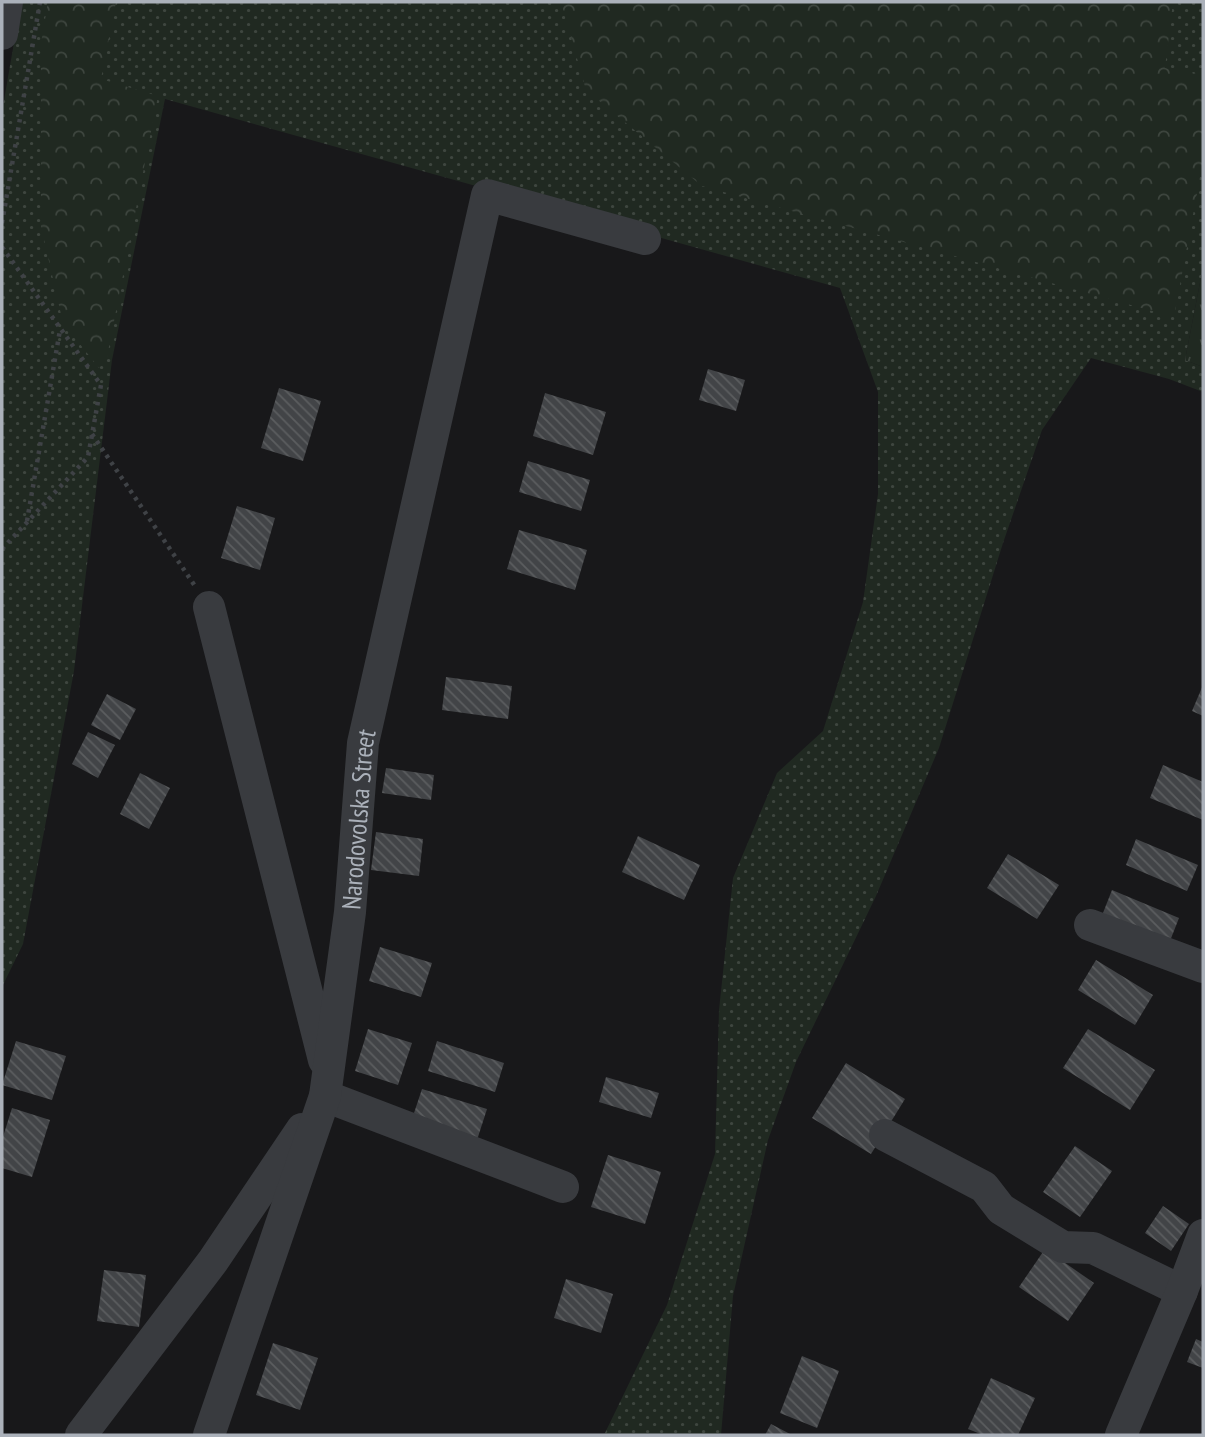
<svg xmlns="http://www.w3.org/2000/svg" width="1205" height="1437" viewBox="0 0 1205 1437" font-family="'PT Sans Narrow',sans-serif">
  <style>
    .grass { fill: url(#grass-dots) }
    .forest { fill: url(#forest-crowns) }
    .park { fill: url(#park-tufts) }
    .building { fill: url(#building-back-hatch) }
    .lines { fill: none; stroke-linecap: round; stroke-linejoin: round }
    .path { stroke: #3f4246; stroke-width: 4.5; stroke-dasharray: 3.5 5; stroke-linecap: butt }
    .minor { stroke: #393b3f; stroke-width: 32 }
    .labels { text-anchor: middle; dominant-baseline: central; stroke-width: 5; stroke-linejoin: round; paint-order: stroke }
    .street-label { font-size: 26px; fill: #abb1ba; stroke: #131316 }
  </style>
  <defs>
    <pattern id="grass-dots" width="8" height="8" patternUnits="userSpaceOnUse" patternTransform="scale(1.75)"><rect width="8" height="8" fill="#202921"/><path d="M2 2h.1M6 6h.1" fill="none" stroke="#3e463f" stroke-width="1.8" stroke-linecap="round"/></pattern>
    <pattern id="forest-crowns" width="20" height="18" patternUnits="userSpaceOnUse" patternTransform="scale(1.75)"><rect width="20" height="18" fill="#202921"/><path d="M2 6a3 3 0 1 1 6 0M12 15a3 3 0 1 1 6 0" fill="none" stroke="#3e463f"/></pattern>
    <pattern id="park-tufts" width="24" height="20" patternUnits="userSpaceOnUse" patternTransform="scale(1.75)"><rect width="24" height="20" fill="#202921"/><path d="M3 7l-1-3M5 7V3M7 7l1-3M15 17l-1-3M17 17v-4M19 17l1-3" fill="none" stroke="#3e463f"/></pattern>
    <pattern id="building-back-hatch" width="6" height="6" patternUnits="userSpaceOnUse" patternTransform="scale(1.75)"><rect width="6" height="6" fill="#424447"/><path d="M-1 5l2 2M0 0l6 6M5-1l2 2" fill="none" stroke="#5b5d5f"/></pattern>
  </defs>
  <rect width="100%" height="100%" fill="#18181a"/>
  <path class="grass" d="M 21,2 L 1203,2 L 1203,267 L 1185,360 L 1203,367 L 1203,392 L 1169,379 L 1091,358 L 1042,430 L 1003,543 L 939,748 L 876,896 L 796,1062 L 768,1140 L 733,1296 L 721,1435 L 604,1435 L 667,1305 L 715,1154 L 719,1010 L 733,878 L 777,773 L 823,731 L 863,602 L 878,494 L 878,392 L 840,288 L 165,99 L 112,360 L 74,671 L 23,944 L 2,987 L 2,112 Z"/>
  <g class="forest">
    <path d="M 48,2 L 116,2 L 101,79 L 158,96 L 107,357 L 99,368 L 63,323 L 41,226 L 41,43 Z"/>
    <path d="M 561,2 L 1173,2 L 1165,68 L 1203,75 L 1203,161 L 1174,317 L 702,186 L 586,90 Z"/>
  </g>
  <path class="park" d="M 1203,267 L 1203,367 L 1185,360 Z"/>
  <g class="building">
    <path d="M 708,369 L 745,380 L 736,411 L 699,400 Z"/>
    <path d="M 279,388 L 321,401 L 303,461 L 261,448 Z"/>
    <path d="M 545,393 L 606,412 L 593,455 L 533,436 Z"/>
    <path d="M 528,461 L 590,480 L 581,511 L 519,492 Z"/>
    <path d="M 237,506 L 275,518 L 260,570 L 221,558 Z"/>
    <path d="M 519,530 L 587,550 L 575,590 L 507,569 Z"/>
    <path d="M 446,677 L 512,686 L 508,719 L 442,710 Z"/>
    <path d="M 1203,685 L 1203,716 L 1192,711 Z"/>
    <path d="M 107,694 L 136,709 L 120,740 L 91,725 Z"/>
    <path d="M 88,732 L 115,745 L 98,778 L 72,764 Z"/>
    <path d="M 1163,765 L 1203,782 L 1203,820 L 1150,798 Z"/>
    <path d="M 386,768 L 434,775 L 431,800 L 382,793 Z"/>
    <path d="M 140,773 L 170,788 L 149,829 L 120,814 Z"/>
    <path d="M 376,832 L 423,839 L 419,876 L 371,870 Z"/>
    <path d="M 638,836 L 700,865 L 684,900 L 622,872 Z"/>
    <path d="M 1136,839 L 1198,865 L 1187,891 L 1126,865 Z"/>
    <path d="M 1008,854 L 1059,885 L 1037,919 L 987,888 Z"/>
    <path d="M 1112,890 L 1179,918 L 1168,946 L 1101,918 Z"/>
    <path d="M 380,947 L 432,963 L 421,997 L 369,981 Z"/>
    <path d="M 1096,960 L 1153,995 L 1135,1025 L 1078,990 Z"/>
    <path d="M 368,1029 L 412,1043 L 398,1085 L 355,1071 Z"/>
    <path d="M 1088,1029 L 1155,1070 L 1130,1110 L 1063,1068 Z"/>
    <path d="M 16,1041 L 66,1056 L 52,1100 L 2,1085 Z"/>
    <path d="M 437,1041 L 504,1063 L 495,1092 L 428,1071 Z"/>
    <path d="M 846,1063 L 905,1099 L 871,1154 L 812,1118 Z"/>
    <path d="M 606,1077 L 659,1093 L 651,1118 L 599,1102 Z"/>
    <path d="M 422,1089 L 487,1109 L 477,1140 L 412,1119 Z"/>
    <path d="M 12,1108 L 50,1120 L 32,1177 L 2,1168 L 2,1140 Z"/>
    <path d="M 1075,1146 L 1112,1171 L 1080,1217 L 1043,1192 Z"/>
    <path d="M 608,1155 L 661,1172 L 645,1224 L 591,1207 Z"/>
    <path d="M 1163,1206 L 1189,1224 L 1171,1251 L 1145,1233 Z"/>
    <path d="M 1045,1249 L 1094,1283 L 1068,1321 L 1019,1287 Z"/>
    <path d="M 104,1270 L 146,1275 L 139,1327 L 97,1321 Z"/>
    <path d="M 566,1279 L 613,1294 L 601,1333 L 554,1318 Z"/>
    <path d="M 1196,1339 L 1203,1342 L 1203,1368 L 1187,1362 Z"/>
    <path d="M 273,1343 L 318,1358 L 300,1410 L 256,1395 Z"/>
    <path d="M 802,1356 L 839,1371 L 817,1428 L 780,1413 Z"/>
    <path d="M 991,1378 L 1035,1398 L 1018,1435 L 983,1435 L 968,1429 Z"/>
    <path d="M 771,1424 L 792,1435 L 765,1435 Z"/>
  </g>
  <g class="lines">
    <g class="path">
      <path d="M 2,223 L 40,2"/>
      <path d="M 2,247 L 101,385 L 88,457 L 2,549"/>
      <path d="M 92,434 L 195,586"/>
      <path d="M 27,521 L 60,330"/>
    </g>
    <g class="minor">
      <path d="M 2,34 L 7,2"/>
      <path d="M 209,607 L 324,1060"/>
      <path d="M 1090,925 L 1203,967"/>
      <path d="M 325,1096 L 563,1187"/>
      <path d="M 885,1135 L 984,1187 L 1001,1209 L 1063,1247 L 1093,1248 L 1182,1291"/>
      <path d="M 81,1435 L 213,1261 L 302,1129"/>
      <path id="s1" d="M 209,1435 L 325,1096 L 350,912 L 363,743 L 487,195 L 645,239"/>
      <path d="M 1121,1435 L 1182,1291 L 1203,1235"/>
    </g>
  </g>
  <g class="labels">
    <g class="street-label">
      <text stroke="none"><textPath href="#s1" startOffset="637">Narodovolska Street</textPath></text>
    </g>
  </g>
  <rect width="1205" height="1437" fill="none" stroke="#abb1ba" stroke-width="7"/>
</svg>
